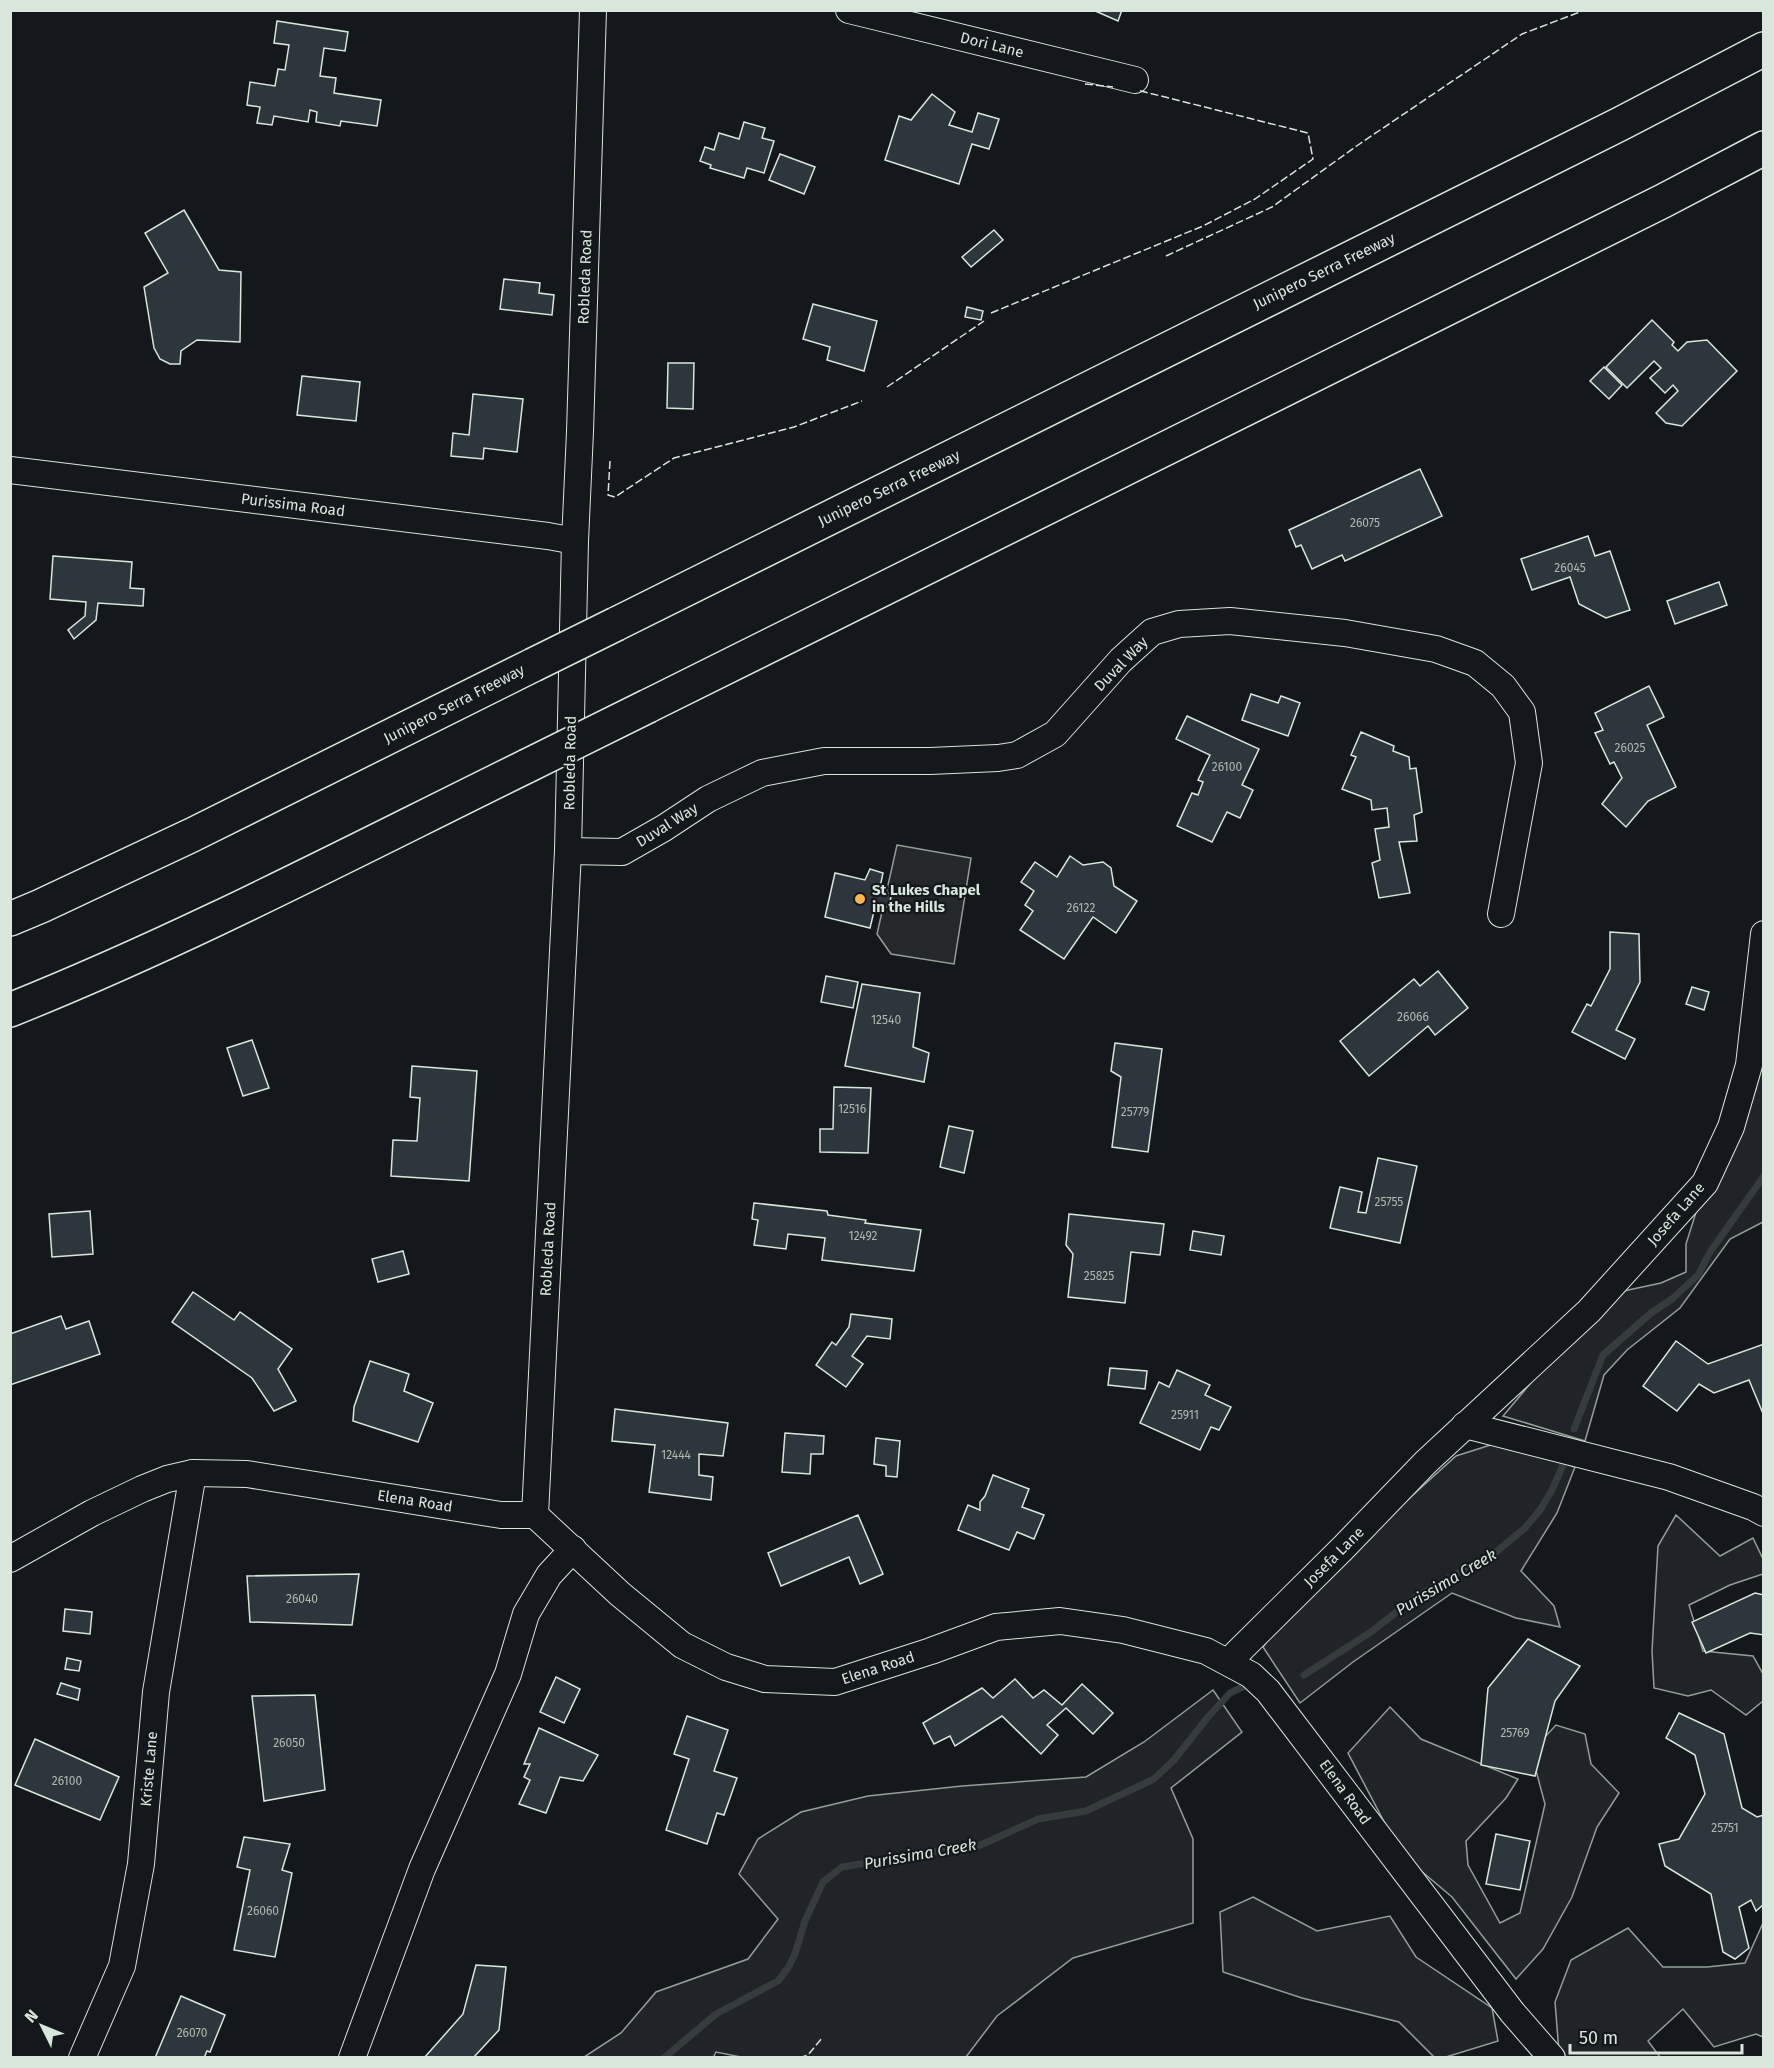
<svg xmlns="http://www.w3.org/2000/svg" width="1774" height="2068" viewBox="0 0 1774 2068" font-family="'Fira Sans',sans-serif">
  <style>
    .green { fill: #202428; stroke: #939e99; stroke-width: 1.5 }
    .parking { fill: #24282b; stroke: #939e99; stroke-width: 1.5 }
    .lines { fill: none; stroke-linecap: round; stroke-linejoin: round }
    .stream { stroke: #363b3e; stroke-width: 7 }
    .building { fill: #2c363c; stroke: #d8e6dc; stroke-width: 1.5 }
    .minor-casing { stroke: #d8e6dc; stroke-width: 28 }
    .highway-casing { stroke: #d8e6dc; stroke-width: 36 }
    .minor { stroke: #14181c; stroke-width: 26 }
    .highway { stroke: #14181c; stroke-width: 33 }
    .highway-bridge-casing { stroke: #d8e6dc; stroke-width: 36; stroke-linecap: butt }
    .highway-bridge { stroke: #14181c; stroke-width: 33 }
    .fence { stroke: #d8e6dc; stroke-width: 1.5; stroke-dasharray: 8 3; stroke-linecap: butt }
    .poi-dot { fill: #ffb74d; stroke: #14181c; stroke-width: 2 }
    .labels { text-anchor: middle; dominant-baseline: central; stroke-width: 4.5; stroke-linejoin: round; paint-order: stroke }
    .number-label { font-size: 12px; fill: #adbab4 }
    .street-label { font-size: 15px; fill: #d8e6dc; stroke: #14181c }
    .poi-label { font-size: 15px; font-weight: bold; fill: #d8e6dc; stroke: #14181c; text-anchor: start }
    .water-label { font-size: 16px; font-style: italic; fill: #d8e6dc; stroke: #14181c }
  </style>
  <rect width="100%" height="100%" fill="#14181c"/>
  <g class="green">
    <path d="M 1763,1039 L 1763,1222 L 1730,1239 L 1680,1308 L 1627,1350 L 1604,1375 L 1585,1441 L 1503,1416 L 1605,1295 L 1661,1283 L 1686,1272 L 1686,1244 L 1697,1209 L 1728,1156 L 1756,1089 Z"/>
    <path d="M 1503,1441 L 1575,1467 L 1557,1513 L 1521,1571 L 1554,1606 L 1560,1627 L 1516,1618 L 1452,1593 L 1353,1662 L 1300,1703 L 1263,1647 L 1298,1599 L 1456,1456 Z"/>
    <path d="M 1676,1515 L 1720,1556 L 1753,1538 L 1763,1559 L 1763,1574 L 1730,1585 L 1689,1605 L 1703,1651 L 1753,1656 L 1763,1674 L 1763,1701 L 1746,1715 L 1711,1690 L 1688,1696 L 1654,1688 L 1652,1651 L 1658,1546 Z"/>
    <path d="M 1213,1690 L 1242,1732 L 1171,1788 L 1193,1839 L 1193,1923 L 1073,1958 L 997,2016 L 966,2057 L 746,2058 L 716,2052 L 713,2058 L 584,2057 L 621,2033 L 656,1992 L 748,1959 L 778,1919 L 739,1874 L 758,1839 L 801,1812 L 868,1796 L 962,1786 L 1086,1777 L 1144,1742 Z"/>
    <path d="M 1390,1707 L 1421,1739 L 1518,1779 L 1506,1798 L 1466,1841 L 1468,1865 L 1500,1923 L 1520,1913 L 1545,1804 L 1531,1752 L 1556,1725 L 1585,1734 L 1591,1764 L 1619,1793 L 1597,1827 L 1572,1897 L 1543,1949 L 1516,1979 L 1452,1897 L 1401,1854 L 1348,1753 Z"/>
    <path d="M 1253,1897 L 1317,1931 L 1390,1916 L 1416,1957 L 1492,2008 L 1498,2041 L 1446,2057 L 1434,2057 L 1399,2022 L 1302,1998 L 1223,1972 L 1220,1912 Z"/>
    <path d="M 1763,1923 L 1763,2037 L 1756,2034 L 1714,2047 L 1683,2009 L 1648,2041 L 1660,2057 L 1565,2057 L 1559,2052 L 1555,2002 L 1571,1960 L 1628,1928 L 1663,1967 L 1707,1967 L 1745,1963 Z"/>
  </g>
  <path class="parking" d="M 897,845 L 971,858 L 954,964 L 891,954 L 877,934 Z"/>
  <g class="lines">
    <g class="stream">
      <path d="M 1574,1429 L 1603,1355 L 1651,1313 L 1672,1299 L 1698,1275 L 1710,1252 L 1764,1176"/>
      <path d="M 1304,1675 L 1371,1632 L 1417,1596 L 1496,1552 L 1525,1528 L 1540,1510 L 1552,1490 L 1563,1465"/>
      <path d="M 664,2058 L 716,2014 L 778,1981 L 788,1968 L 795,1954 L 805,1921 L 823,1882 L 842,1867 L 946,1850 L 974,1848 L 1038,1819 L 1086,1811 L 1154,1779 L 1174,1760 L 1208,1717 L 1230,1693 L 1251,1683"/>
    </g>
  </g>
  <g class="building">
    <path d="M 1093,10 L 1122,10 L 1118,21 Z"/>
    <path d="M 277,21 L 348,32 L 345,51 L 324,48 L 320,76 L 336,78 L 334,93 L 381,100 L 377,126 L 341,121 L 340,126 L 316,122 L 317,112 L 310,110 L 308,122 L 274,116 L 272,125 L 257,123 L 260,107 L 247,105 L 250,82 L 275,86 L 278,69 L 285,70 L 289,45 L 274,43 Z"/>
    <path d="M 932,94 L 955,112 L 949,125 L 972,132 L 978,113 L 999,119 L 989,149 L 972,144 L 959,184 L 885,160 L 899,116 L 911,120 Z"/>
    <path d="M 744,122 L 765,128 L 762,138 L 774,141 L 764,173 L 747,168 L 744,178 L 710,168 L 711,165 L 700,161 L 705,147 L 714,150 L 719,133 L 739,139 Z"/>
    <path d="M 780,154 L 815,167 L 804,194 L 769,180 Z"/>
    <path d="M 184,210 L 219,270 L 241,272 L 240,342 L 197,340 L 181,351 L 180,364 L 170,364 L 160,359 L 154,348 L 144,287 L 168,273 L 145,233 Z"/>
    <path d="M 994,230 L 1003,240 L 971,267 L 962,257 Z"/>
    <path d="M 504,279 L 540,283 L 539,293 L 554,295 L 552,315 L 500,309 Z"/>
    <path d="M 813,304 L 877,321 L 864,371 L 827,360 L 830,347 L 803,339 Z"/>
    <path d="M 967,307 L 983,311 L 981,320 L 965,317 Z"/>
    <path d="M 1652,320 L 1674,342 L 1672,345 L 1678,351 L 1687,342 L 1707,340 L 1737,371 L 1682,426 L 1666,423 L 1656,413 L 1678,391 L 1673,385 L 1665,393 L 1650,378 L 1661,368 L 1654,361 L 1627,388 L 1606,367 Z"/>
    <path d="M 668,363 L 694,363 L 693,409 L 667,408 Z"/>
    <path d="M 1604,367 L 1622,385 L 1609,399 L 1590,381 Z"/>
    <path d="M 302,376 L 360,382 L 356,421 L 297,415 Z"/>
    <path d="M 473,394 L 523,399 L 517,452 L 484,448 L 483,459 L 451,456 L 453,433 L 469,435 Z"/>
    <path d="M 1420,469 L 1442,516 L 1345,561 L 1342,555 L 1312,569 L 1301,545 L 1296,547 L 1289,530 Z"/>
    <path d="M 1588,536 L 1595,556 L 1610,551 L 1630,610 L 1606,618 L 1579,604 L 1570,577 L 1532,590 L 1521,559 Z"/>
    <path d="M 53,556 L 132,562 L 130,588 L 144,589 L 143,606 L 98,603 L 96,620 L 74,639 L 68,630 L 85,616 L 86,602 L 50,599 Z"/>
    <path d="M 1719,582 L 1727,605 L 1675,624 L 1667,601 Z"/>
    <path d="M 1649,686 L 1664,717 L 1647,725 L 1676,787 L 1648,801 L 1626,827 L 1602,804 L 1622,778 L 1614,762 L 1610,764 L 1595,733 L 1603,730 L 1595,713 Z"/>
    <path d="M 1251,694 L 1278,703 L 1281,696 L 1300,703 L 1288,736 L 1242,720 Z"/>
    <path d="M 1187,716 L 1259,749 L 1242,785 L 1253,790 L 1240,818 L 1227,812 L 1212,842 L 1177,826 L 1192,793 L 1198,795 L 1203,782 L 1198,780 L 1210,755 L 1176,739 Z"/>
    <path d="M 1361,732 L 1394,746 L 1393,751 L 1409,757 L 1410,769 L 1416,768 L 1422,812 L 1414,815 L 1417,841 L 1399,842 L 1410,893 L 1379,898 L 1372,863 L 1380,860 L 1375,829 L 1389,827 L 1387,808 L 1372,810 L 1371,800 L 1342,789 L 1356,757 L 1351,755 Z"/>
    <path d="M 1070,856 L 1083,865 L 1103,862 L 1111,868 L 1114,886 L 1137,901 L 1116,933 L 1093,917 L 1064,959 L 1020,930 L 1033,911 L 1025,905 L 1034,891 L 1021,882 L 1035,862 L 1057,877 Z"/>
    <path d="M 870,869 L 883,873 L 879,892 L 892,894 L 888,907 L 876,903 L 870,928 L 825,917 L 835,873 L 865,880 Z"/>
    <path d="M 1610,932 L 1639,934 L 1640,982 L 1616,1030 L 1635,1039 L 1625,1059 L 1572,1032 L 1587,1004 L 1591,1006 L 1610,969 Z"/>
    <path d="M 1438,971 L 1468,1008 L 1435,1035 L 1428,1026 L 1369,1076 L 1340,1041 L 1414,979 L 1420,986 Z"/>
    <path d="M 826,976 L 858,982 L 853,1008 L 821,1002 Z"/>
    <path d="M 862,984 L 920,993 L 913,1047 L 929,1053 L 924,1082 L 845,1066 Z"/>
    <path d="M 1692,987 L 1709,992 L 1704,1010 L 1686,1004 Z"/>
    <path d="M 252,1040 L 269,1088 L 243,1096 L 227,1048 Z"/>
    <path d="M 1115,1043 L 1162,1049 L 1148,1152 L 1112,1147 L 1121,1077 L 1111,1071 Z"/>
    <path d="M 412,1066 L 477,1071 L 469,1181 L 391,1176 L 393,1140 L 417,1141 L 420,1098 L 410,1097 Z"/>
    <path d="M 834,1087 L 871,1088 L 868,1153 L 820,1152 L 820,1129 L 833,1129 Z"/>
    <path d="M 949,1126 L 973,1131 L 964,1173 L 940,1167 Z"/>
    <path d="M 1378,1158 L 1417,1166 L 1400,1243 L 1330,1228 L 1340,1187 L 1362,1192 L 1358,1212 L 1366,1213 Z"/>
    <path d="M 754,1203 L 827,1211 L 828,1215 L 866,1220 L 865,1223 L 921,1230 L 914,1271 L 822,1260 L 825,1238 L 788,1234 L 786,1249 L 754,1245 L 758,1220 L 752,1219 Z"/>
    <path d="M 90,1211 L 93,1254 L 52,1257 L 49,1214 Z"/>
    <path d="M 1069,1214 L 1164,1224 L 1160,1255 L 1131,1252 L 1125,1303 L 1068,1297 L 1073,1254 L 1066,1245 Z"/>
    <path d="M 1193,1231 L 1224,1236 L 1221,1255 L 1190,1250 Z"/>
    <path d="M 403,1251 L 409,1274 L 378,1282 L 372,1259 Z"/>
    <path d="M 193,1292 L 234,1320 L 240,1312 L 292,1349 L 278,1369 L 296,1401 L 274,1411 L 252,1378 L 172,1322 Z"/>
    <path d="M 851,1314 L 892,1319 L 890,1339 L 867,1336 L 852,1356 L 863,1364 L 846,1387 L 816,1365 L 832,1342 L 836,1345 L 849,1327 Z"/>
    <path d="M 61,1316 L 66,1329 L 89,1321 L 100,1354 L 10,1385 L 10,1334 Z"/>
    <path d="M 1676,1341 L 1708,1364 L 1764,1344 L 1764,1416 L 1749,1380 L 1714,1393 L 1699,1384 L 1677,1411 L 1643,1386 Z"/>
    <path d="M 370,1361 L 409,1374 L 404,1391 L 433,1403 L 418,1442 L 353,1421 L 354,1407 Z"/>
    <path d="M 1110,1368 L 1147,1371 L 1145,1389 L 1108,1385 Z"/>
    <path d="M 1177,1370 L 1210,1385 L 1205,1395 L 1231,1407 L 1219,1430 L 1211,1427 L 1200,1450 L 1140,1423 L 1159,1382 L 1169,1387 Z"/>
    <path d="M 615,1409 L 728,1423 L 723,1456 L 699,1454 L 699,1475 L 713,1477 L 711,1500 L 649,1492 L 655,1445 L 612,1441 Z"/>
    <path d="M 785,1433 L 824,1436 L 823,1454 L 811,1454 L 810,1474 L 782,1472 Z"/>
    <path d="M 876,1438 L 900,1441 L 897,1477 L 886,1476 L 886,1466 L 874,1464 Z"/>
    <path d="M 993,1475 L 1029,1489 L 1022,1507 L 1044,1515 L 1034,1539 L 1017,1532 L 1009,1550 L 958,1530 L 968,1505 L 980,1510 L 980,1502 L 985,1496 Z"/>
    <path d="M 858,1515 L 883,1574 L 860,1584 L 849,1557 L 781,1586 L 768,1553 Z"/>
    <path d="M 359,1574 L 352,1625 L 250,1622 L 247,1576 Z"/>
    <path d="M 1755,1593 L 1764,1595 L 1764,1635 L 1750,1633 L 1706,1653 L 1692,1622 Z"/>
    <path d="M 65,1609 L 92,1612 L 90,1634 L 63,1631 Z"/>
    <path d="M 1528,1639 L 1580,1666 L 1555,1701 L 1535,1776 L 1481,1765 L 1488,1688 Z"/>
    <path d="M 67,1658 L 81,1661 L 79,1671 L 65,1669 Z"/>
    <path d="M 556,1677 L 580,1689 L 564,1723 L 540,1712 Z"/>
    <path d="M 1015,1679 L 1033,1698 L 1044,1690 L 1062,1705 L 1082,1684 L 1113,1713 L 1093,1734 L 1066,1708 L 1047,1725 L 1058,1735 L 1041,1754 L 1002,1716 L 955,1746 L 950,1736 L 934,1744 L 923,1723 L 982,1688 L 993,1698 Z"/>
    <path d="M 61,1683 L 80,1689 L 78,1700 L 57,1694 Z"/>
    <path d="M 315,1695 L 325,1790 L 264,1801 L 252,1696 Z"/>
    <path d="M 1679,1713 L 1724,1734 L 1742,1808 L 1757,1817 L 1764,1815 L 1764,1904 L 1756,1911 L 1751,1900 L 1739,1907 L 1749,1948 L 1735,1959 L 1723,1952 L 1711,1894 L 1665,1866 L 1659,1844 L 1679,1839 L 1705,1794 L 1695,1755 L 1666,1738 Z"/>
    <path d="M 687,1716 L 728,1730 L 714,1771 L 737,1778 L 724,1815 L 717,1813 L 707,1844 L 666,1830 L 689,1759 L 674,1754 Z"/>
    <path d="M 539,1728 L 598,1755 L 583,1781 L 560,1777 L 546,1813 L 519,1804 L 530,1780 L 524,1777 L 530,1764 L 524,1764 Z"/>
    <path d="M 35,1739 L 119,1777 L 100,1820 L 15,1785 Z"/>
    <path d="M 1496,1834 L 1530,1841 L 1520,1890 L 1486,1884 Z"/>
    <path d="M 244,1837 L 290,1844 L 282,1870 L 292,1873 L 275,1957 L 234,1950 L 250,1870 L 237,1867 Z"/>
    <path d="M 476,1965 L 506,1967 L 499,2030 L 473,2058 L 424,2058 L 463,2014 Z"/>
    <path d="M 181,1996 L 225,2015 L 210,2052 L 207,2051 L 204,2058 L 155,2058 Z"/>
  </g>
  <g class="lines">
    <defs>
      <g id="minor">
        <path d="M 849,10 L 1135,80"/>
        <path d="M 10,470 L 548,536 L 575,541"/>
        <path d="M 568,851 L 622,852 L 664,828 L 708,799 L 762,773 L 824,761 L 930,761 L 998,758 L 1017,755 L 1055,734 L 1121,660 L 1152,632 L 1179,624 L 1230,621 L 1345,633 L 1436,649 L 1475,663 L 1503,686 L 1522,712 L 1529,763 L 1501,914"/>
        <path d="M 1465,1425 L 1669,1477 L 1753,1507 L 1764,1513"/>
        <path d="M 535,1515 L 568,851 L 575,541 L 580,432 L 593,10"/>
        <path d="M 10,1559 L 92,1513 L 142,1489 L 167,1479 L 193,1473 L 247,1474 L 501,1515 L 535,1515 L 620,1594 L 682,1645 L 726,1667 L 765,1679 L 835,1682 L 931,1651 L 996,1627 L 1060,1621 L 1123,1630 L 1206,1651 L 1251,1675 L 1268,1691 L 1512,2012 L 1552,2058"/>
        <path d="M 1228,1662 L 1343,1548 L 1426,1462 L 1589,1311 L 1705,1183 L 1731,1127 L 1749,1065 L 1764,934"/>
        <path d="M 82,2058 L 122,1966 L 141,1864 L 156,1692 L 193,1473"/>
        <path d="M 352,2058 L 422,1869 L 508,1674 L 526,1614 L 549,1575 L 573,1549"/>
      </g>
      <g id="highway">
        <path d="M 616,624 L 1620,124 L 1764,49"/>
        <path d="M 648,706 L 1663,201 L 1764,148"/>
        <path d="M 10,919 L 41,906 L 192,835 L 533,665"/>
        <path d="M 10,1010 C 187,939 356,850 527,766"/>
      </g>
    </defs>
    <use href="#minor" class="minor-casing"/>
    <use href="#highway" class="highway-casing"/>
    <use href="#minor" class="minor"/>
    <use href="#highway" class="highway"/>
    <defs>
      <g id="highway-bridge">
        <path d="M 533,665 L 616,624"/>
        <path d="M 527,766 L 648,706"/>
      </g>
    </defs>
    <use href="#highway-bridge" class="highway-bridge-casing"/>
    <use href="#highway-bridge" class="highway-bridge"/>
    <g class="fence">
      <path d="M 1085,84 L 1113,87"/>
      <path d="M 1166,256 L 1272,207 L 1358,145 L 1522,34 L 1585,10"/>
      <path d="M 991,313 L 1203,226 L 1255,199 L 1313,159 L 1308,133 L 1137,90"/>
      <path d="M 887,387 L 984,321"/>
      <path d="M 610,461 L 608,495 L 615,497 L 674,458 L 794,427 L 862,401"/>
      <path d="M 799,2058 L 808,2055 L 822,2038"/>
    </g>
  </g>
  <circle class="poi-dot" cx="860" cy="899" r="6"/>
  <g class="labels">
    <g class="number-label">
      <text x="1365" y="523">26075</text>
      <text x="1570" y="568">26045</text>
      <text x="1630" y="748">26025</text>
      <text x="1227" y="767">26100</text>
      <text x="1081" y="908">26122</text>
      <text x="1413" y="1017">26066</text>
      <text x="886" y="1020">12540</text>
      <text x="852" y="1109">12516</text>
      <text x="1135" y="1112">25779</text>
      <text x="1389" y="1202">25755</text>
      <text x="863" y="1236">12492</text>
      <text x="1099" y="1276">25825</text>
      <text x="1185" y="1415">25911</text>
      <text x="676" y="1455">12444</text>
      <text x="302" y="1599">26040</text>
      <text x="1515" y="1733">25769</text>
      <text x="289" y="1743">26050</text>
      <text x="67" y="1781">26100</text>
      <text x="1725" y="1828">25751</text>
      <text x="263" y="1911">26060</text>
      <text x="192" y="2033">26070</text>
    </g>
    <g class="street-label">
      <text transform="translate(992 45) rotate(14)">Dori Lane</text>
      <text transform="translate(1324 271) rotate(-26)">Junipero Serra Freeway</text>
      <text transform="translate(585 277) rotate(-88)">Robleda Road</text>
      <text transform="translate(889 488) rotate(-26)">Junipero Serra Freeway</text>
      <text transform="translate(293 505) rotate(7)">Purissima Road</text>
      <text transform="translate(1121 664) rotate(-46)">Duval Way</text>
      <text transform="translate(454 704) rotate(-27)">Junipero Serra Freeway</text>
      <text transform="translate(570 763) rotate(-89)">Robleda Road</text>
      <text transform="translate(667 825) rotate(-32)">Duval Way</text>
      <text transform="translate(1676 1214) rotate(-49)">Josefa Lane</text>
      <text transform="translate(548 1249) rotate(-87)">Robleda Road</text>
      <text transform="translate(415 1501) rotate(9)">Elena Road</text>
      <text transform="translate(1334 1557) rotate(-45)">Josefa Lane</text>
      <text transform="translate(878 1668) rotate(-18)">Elena Road</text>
      <text transform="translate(149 1769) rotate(-85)">Kriste Lane</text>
      <text transform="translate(1345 1792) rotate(54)">Elena Road</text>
    </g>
    <g class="poi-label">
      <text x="872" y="890">St Lukes Chapel<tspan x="872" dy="17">in the Hills</tspan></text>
    </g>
    <g class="water-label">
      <text transform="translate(1446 1582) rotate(-31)">Purissima Creek</text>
      <text transform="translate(920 1854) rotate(-10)">Purissima Creek</text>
    </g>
  </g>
  <rect width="1774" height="2068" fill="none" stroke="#d8e6dc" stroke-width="24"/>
  <g transform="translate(42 2026) rotate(313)" stroke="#14181c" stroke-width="4.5" paint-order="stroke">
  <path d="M0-4.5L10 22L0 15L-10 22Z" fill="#d8e6dc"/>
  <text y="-9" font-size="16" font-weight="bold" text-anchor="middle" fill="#d8e6dc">N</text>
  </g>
  <path d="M1570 2044v9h172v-9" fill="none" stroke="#d8e6dc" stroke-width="3"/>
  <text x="1579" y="2044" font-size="18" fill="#d8e6dc" stroke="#14181c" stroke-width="4.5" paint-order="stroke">50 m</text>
</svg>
